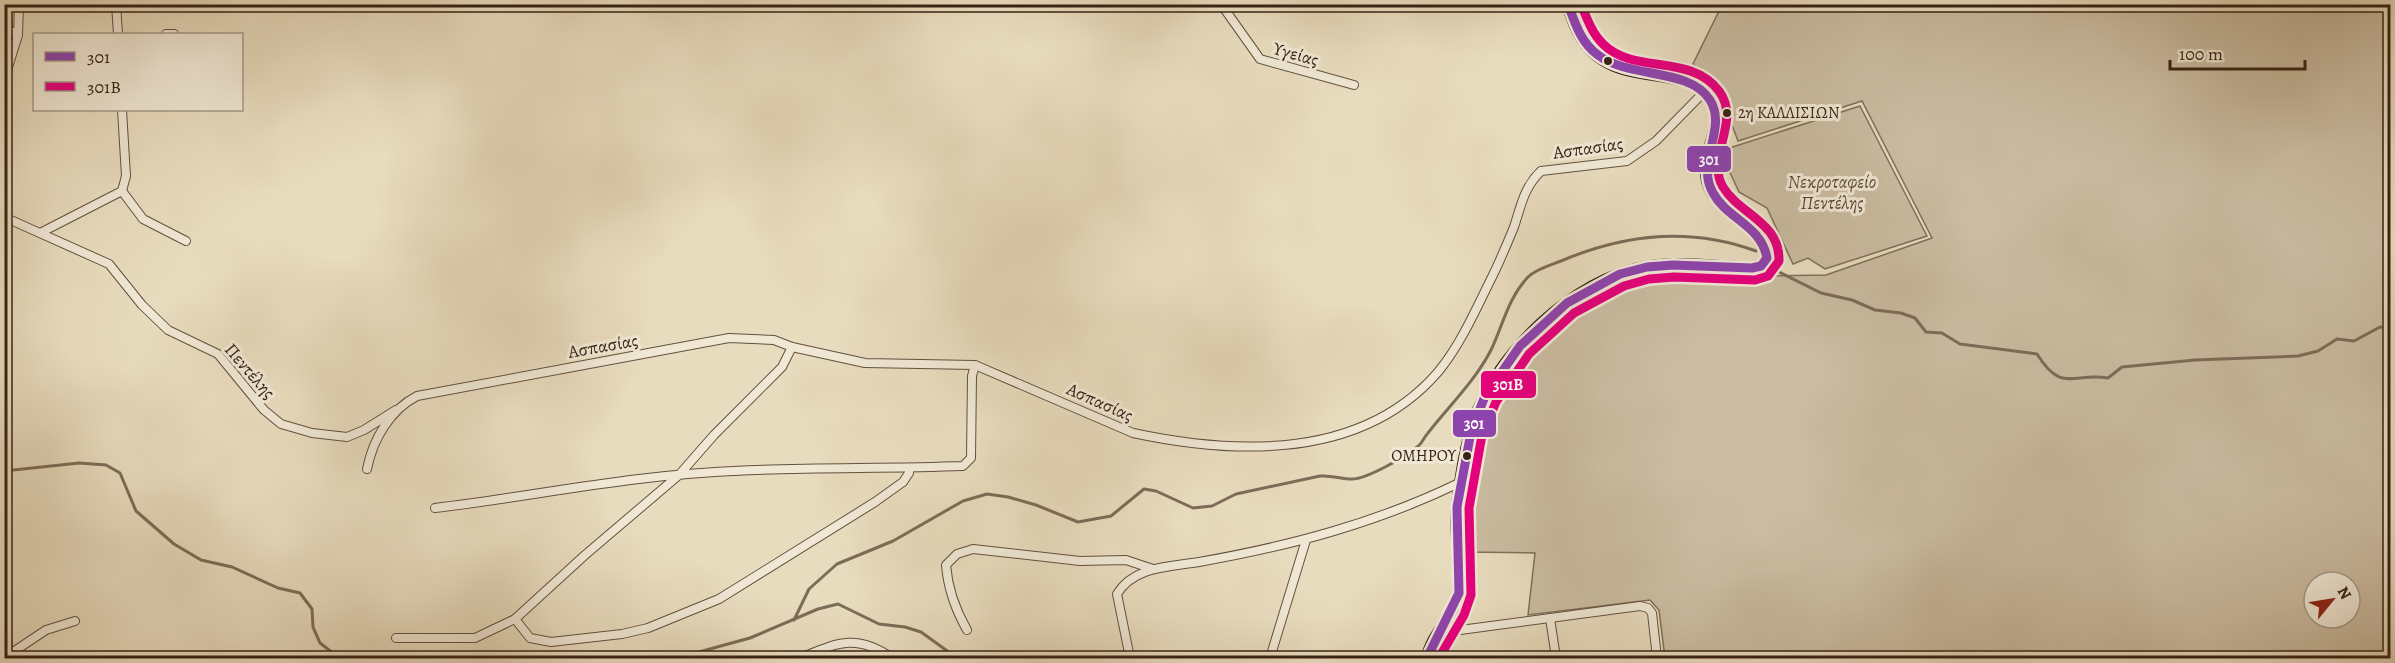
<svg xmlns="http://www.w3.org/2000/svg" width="2395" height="663" viewBox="0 0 2395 663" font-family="Alegreya,serif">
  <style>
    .green { fill: #cabca1; stroke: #806f5b; stroke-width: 1.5; fill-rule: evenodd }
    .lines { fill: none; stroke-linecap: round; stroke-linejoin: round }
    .stream { stroke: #7d6c58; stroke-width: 3 }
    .street-casing { stroke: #63503f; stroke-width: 10 }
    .secondary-casing { stroke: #372215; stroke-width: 13 }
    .street { stroke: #f0e8d5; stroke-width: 8 }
    .secondary { stroke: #f0e8d5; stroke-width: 10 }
    .bus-1-casing { stroke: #f0e8d5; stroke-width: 14 }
    .bus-2-casing { stroke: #f0e8d5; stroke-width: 14 }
    .bus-1 { stroke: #8e44ad; stroke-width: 9 }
    .bus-2 { stroke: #e5007d; stroke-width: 9 }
    .bus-dot { fill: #372215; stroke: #f0e8d5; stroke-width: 2 }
    .labels { text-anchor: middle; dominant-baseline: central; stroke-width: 6; stroke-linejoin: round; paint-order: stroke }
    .bus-label { font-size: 16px; fill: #372215; stroke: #f0e8d5; text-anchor: start }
    .street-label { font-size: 18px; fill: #372215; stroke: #f0e8d5 }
    .park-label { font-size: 18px; font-style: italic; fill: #5c4838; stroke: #f0e8d5 }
    .line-badge { stroke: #f0e8d5; stroke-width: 2 }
    .badge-label { font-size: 16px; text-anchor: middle; font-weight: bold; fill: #fff }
  </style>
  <rect width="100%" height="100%" fill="#e8dcbe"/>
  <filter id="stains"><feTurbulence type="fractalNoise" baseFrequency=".00333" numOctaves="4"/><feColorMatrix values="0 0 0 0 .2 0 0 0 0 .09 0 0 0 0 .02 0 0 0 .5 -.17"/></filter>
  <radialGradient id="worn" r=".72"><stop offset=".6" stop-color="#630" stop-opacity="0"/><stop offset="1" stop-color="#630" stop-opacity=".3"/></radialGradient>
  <g class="green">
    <path d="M 1722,5 L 2390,5 L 2390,658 L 1665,658 L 1659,610 L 1650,600 L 1528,615 L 1535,553 L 1467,552 L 1468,483 L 1483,415 L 1502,380 L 1531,344 L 1574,305 L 1606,288 L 1645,277 L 1712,273 L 1764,276 L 1826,275 L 1932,238 L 1862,101 L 1738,141 L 1722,98 L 1693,64 ZM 2314,582 L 2350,582 L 2350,618 L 2314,618 Z"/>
    <path d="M 1860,106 L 1927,236 L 1825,269 L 1808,258 L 1793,264 L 1767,208 L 1739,192 L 1720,151 Z"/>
  </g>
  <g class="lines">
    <g class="stream">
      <path d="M 1773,269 L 1821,293 L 1852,300 L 1875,310 L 1901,313 L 1915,318 L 1926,332 L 1942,333 L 1960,344 L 2037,354 C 2062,394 2073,372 2108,378 L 2122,367 L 2195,360 L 2298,356 L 2318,351 L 2337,339 L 2354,341 L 2380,327 L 2390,328"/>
      <path d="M 4,471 L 79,463 L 106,465 L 120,473 L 136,511 L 174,544 L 201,560 L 232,567 L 278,588 L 300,593 L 312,609 L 313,627 L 320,643 L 338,657 L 344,658"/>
      <path d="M 794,620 L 809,589 L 837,564 L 893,541 L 963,501 L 987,494 L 1008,497 L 1036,505 L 1078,522 L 1111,516 L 1144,489 L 1156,491 L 1193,508 L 1212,506 L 1236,494 L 1320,476 C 1332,475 1341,479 1352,479 C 1367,479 1405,457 1417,447 C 1422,444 1424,437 1428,433 C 1450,405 1475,381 1491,350 C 1503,325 1508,298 1528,277 C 1536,269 1551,265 1561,261 C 1624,234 1691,227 1756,251"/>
      <path d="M 677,658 L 750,638 L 818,609 L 838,604 L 879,624 L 905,627 L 921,632 L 957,658"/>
    </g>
    <defs>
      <g id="street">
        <path d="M 116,4 L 118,34"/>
        <path d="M 1221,4 L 1260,59 L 1354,85"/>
        <path d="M 4,27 L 18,35"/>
        <path d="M 166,34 L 174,34"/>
        <path d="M 4,80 L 18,35 L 19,4"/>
        <path d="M 122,191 L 143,219 L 186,241"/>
        <path d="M 4,217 L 109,264 L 142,305 L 168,330 L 218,354 L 264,410 L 281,424 L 312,433 L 347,437 L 364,430 L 396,410"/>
        <path d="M 40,233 L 122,191 L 126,176 L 122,110"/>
        <path d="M 367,469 C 373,439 390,410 417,396 L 729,338 L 774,340 L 792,347 L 865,363 L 975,365 L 1133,433 C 1236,455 1362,460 1438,372 C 1461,344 1476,309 1492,277 C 1500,261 1507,244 1514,227 C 1521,206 1524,187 1541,171 L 1627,161 L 1656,141 L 1704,92"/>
        <path d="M 435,508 C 503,500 571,487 639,479 C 746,465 855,470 963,466 L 971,458 L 972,376 L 975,365"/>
        <path d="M 1550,618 L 1556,658"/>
        <path d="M 515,619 L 530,638 L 551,642 L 622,634 L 648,628 L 719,599 L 875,502 L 903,482 L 909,473 L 909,468"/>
        <path d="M 967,630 C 955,609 948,590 946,565 L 957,554 L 973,549 L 1080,561 L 1126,560 L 1153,569"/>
        <path d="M 1438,633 L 1640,606 L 1648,608 L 1652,613 L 1657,658"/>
        <path d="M 396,638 L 475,638 L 515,619 L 585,555 L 679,475 L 714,435 L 782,367 L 792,347"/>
        <path d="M 4,658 L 46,630 L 75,621"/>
        <path d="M 800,658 C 837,643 856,633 892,658"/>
        <path d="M 1130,658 L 1117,594 C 1134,566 1169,567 1199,562 C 1290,546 1377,523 1461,482"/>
        <path d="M 1270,658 L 1306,540"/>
      </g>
      <path id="secondary" d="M 1427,658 C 1432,634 1454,618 1459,593 C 1464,565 1454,536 1457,507 C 1461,479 1465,448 1474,422 C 1497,353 1575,279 1647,267 C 1682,261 1717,268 1752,268 L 1761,266 L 1767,258 C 1767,230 1727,215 1713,194 C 1691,159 1731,128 1709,98 C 1675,53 1594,104 1568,4"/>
    </defs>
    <use href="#street" class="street-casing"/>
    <use href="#secondary" class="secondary-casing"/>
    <use href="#street" class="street"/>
    <use href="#secondary" class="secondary"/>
    <defs>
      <path id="bus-1" d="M 1427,658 L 1459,593 L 1457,507 L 1471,432 L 1485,396 L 1520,346 L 1567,303 L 1620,274 L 1647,267 L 1673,265 L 1752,268 L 1761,266 L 1767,258 C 1761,225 1727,219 1713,193 C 1695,162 1728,129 1710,100 C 1689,67 1629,79 1598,55 C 1581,43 1575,23 1568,4"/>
      <path id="bus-2" d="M 1439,658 L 1464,615 L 1471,595 L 1469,508 L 1482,435 L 1496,402 L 1529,354 L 1574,313 L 1624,286 L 1649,279 L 1674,277 L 1755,280 L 1768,276 L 1779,261 C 1780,222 1740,215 1723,187 C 1705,157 1742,122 1719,91 C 1690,53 1634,75 1603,44 C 1592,33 1587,19 1581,4"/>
    </defs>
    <use href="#bus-1" class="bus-1-casing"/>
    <use href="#bus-2" class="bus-2-casing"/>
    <use href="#bus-1" class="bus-1"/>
    <use href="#bus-2" class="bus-2"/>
  </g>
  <g class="bus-dot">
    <circle cx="1608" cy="61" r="5"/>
    <circle cx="1727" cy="113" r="5"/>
    <circle cx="1467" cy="456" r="5"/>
  </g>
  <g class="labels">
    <g class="bus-label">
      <text x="1738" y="113">2η ΚΑΛΛΙΣΙΩΝ</text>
      <text x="1456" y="456" text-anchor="end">ΟΜΗΡΟΥ</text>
    </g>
    <g class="street-label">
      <text transform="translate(1296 54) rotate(16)">Υγείας</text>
      <text transform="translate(1588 148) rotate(-8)">Ασπασίας</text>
      <text transform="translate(603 346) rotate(-10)">Ασπασίας</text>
      <text transform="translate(250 371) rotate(49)">Πεντέλης</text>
      <text transform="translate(1100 402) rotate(24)">Ασπασίας</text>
    </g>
    <g class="park-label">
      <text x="1832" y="182">Νεκροταφείο<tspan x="1832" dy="21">Πεντέλης</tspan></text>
    </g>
  </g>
  <g class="line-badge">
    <rect x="1686" y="145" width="46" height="28" rx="6" fill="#8e44ad"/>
    <rect x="1480" y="370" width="57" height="29" rx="6" fill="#e5007d"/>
    <rect x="1452" y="409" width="45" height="29" rx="6" fill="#8e44ad"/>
  </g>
  <g class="badge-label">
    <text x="1709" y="165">301</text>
    <text x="1508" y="390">301B</text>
    <text x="1474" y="429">301</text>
  </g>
  <rect width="2395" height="663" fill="none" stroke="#e8dcbe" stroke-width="24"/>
  <rect x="6" y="6" width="2383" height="651" fill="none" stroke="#372215" stroke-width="3"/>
  <rect x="12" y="12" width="2371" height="639" fill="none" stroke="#372215" stroke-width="1.5"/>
  <rect x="33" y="33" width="210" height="78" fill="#f0e8d5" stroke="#a69988" stroke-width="1.5"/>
  <rect x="45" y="52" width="30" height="9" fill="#8e44ad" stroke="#a69988" stroke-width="1.5"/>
  <text x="87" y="63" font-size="18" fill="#372215">301</text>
  <rect x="45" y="82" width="30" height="9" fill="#e5007d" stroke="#a69988" stroke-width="1.5"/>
  <text x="87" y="93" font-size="18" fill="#372215">301B</text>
  <g transform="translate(2332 600) rotate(60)"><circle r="28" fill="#f0e8d5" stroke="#a69988" stroke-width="1.5"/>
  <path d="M0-4.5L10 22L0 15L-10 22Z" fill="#8f2418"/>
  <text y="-9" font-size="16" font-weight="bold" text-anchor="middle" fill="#372215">N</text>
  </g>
  <path d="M2170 60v9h135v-9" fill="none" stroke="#372215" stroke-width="3"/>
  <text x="2179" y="60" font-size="18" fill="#372215" stroke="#f0e8d5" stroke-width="4.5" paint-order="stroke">100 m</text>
  <rect width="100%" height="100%" filter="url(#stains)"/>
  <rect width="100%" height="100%" fill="url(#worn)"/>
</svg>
